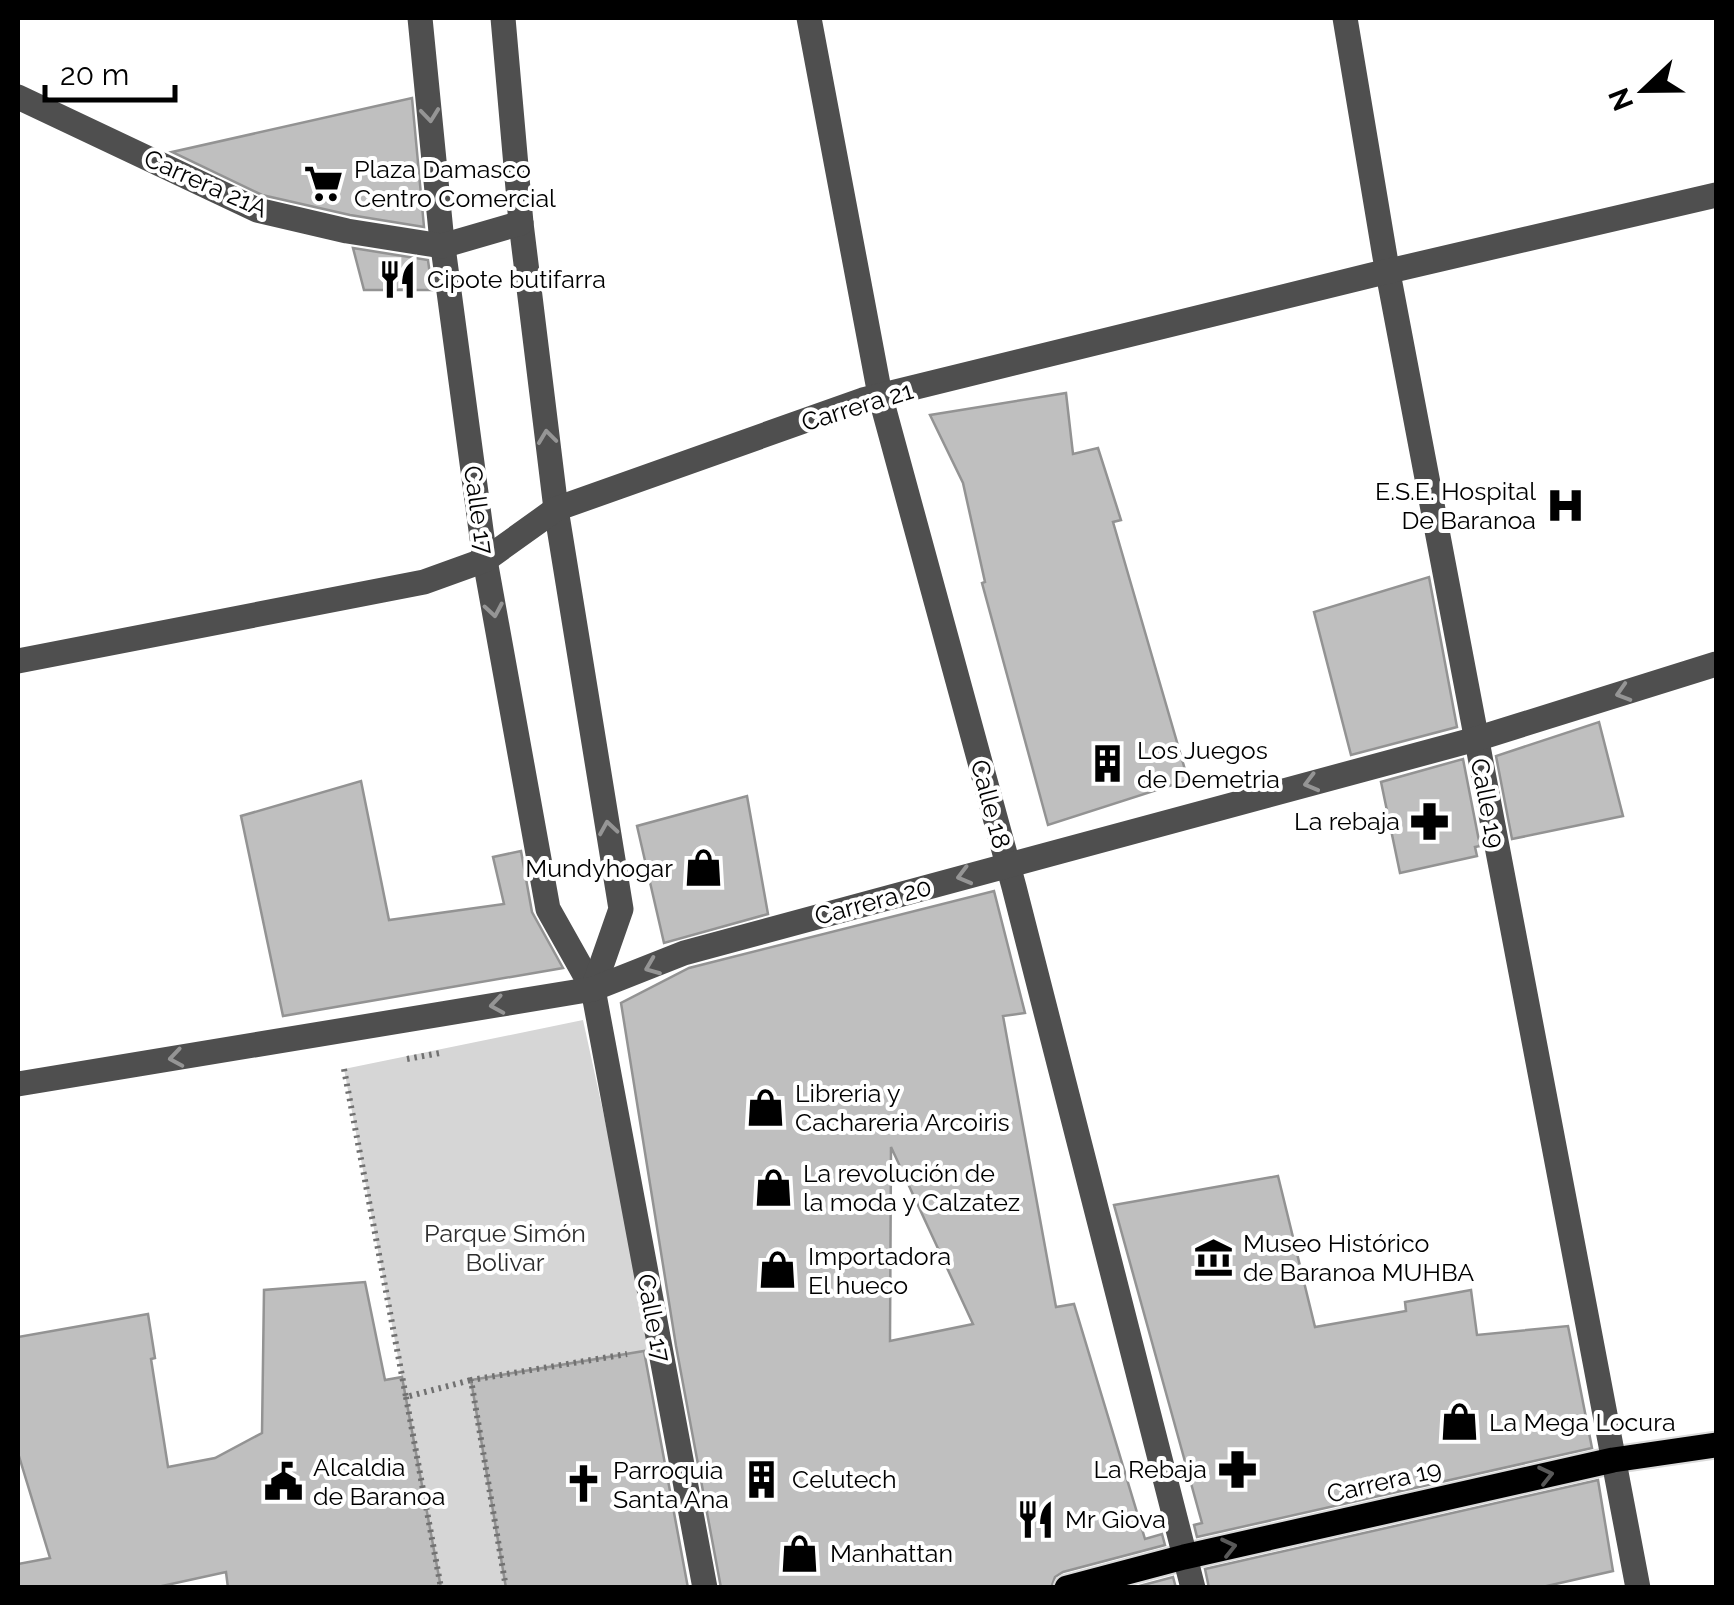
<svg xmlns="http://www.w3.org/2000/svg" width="1734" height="1605" viewBox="0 0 1734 1605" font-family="Raleway,sans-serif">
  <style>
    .green { fill: #d6d6d6 }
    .building { fill: #bfbfbf; stroke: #939393; stroke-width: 2.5; fill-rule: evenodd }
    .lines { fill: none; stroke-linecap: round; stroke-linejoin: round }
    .major-casing { stroke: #dbdbdb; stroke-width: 29 }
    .path { stroke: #717171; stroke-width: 6; stroke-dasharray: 2.5 5; stroke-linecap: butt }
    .minor { stroke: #4f4f4f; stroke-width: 25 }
    .major { stroke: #000; stroke-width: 25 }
    .oneway { stroke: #959595 }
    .oneway2 { stroke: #595959 }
    .labels { text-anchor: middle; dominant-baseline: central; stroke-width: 8; stroke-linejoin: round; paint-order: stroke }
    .poi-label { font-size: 25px; fill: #000; stroke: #fff; text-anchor: start }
    .street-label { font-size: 25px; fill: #000; stroke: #fff }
    .park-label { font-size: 25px; fill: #2d2d2d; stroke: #fff }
  </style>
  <rect width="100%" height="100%" fill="#fff"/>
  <path class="green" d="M 583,1020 L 655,1349 L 471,1380 L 506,1587 L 441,1587 L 344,1069 Z"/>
  <g class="building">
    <path d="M 412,98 L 424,227 L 350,215 L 262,195 L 172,152 Z"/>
    <path d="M 353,248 L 428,260 L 432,290 L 364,290 Z"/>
    <path d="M 1066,393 L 1073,454 L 1098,448 L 1121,520 L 1113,522 L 1188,780 L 1048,825 L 982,583 L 985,582 L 963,483 L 930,415 Z"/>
    <path d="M 1429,577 L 1457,727 L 1351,755 L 1314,612 Z"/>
    <path d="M 1599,722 L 1623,816 L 1512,839 L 1496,756 Z"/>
    <path d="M 1463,759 L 1480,846 L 1475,847 L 1477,856 L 1400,873 L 1381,782 Z"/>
    <path d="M 361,781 L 389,920 L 504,904 L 493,857 L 521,851 L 532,912 L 563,968 L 283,1016 L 241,816 Z"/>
    <path d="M 747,796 L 768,914 L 664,943 L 637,826 Z"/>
    <path d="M 994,891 L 1025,1013 L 1003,1016 L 1056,1307 L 1074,1304 L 1145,1539 L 1162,1534 L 1165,1545 L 1063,1572 L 1055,1577 L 1051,1588 L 721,1588 L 676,1346 L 621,1003 L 689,968 ZM 891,1147 L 973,1324 L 890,1341 Z"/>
    <path d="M 1278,1176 L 1315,1327 L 1406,1311 L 1405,1302 L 1471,1290 L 1477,1335 L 1568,1326 L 1592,1448 L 1197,1537 L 1194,1525 L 1202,1523 L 1114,1205 Z"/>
    <path d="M 365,1282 L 385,1380 L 402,1377 L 441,1588 L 228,1588 L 226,1572 L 153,1588 L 18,1588 L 18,1564 L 50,1558 L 18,1453 L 18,1337 L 148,1314 L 155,1358 L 151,1359 L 168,1467 L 215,1458 L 262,1433 L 264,1290 Z"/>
    <path d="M 644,1351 L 688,1588 L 506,1588 L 471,1380 Z"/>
    <path d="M 1598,1480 L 1613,1571 L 1538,1588 L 1209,1588 L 1205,1569 Z"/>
    <path d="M 1173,1577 L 1176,1588 L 1132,1588 Z"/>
  </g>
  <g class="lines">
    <defs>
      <path id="major" d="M 1067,1588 L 1184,1557 L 1613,1460 L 1716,1445"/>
    </defs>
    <use href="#major" class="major-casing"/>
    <g class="path">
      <path d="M 407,1059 L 440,1053"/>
      <path d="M 344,1069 L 406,1397 L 471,1380"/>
      <path d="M 406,1397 L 441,1588"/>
      <path d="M 506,1588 L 471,1380 L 627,1354"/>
    </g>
    <g class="minor">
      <path d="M 420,18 L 441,232 L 485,560 L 548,909 L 593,989 L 705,1588"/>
      <path d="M 503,18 L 521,223 L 556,509 L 621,909 L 593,989"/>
      <path d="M 809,18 L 880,395 L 1014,887 L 1193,1588"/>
      <path d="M 1345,18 L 1385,257 L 1638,1588"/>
      <path d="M 18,97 L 257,210 L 347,231 L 442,246 L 521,223"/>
      <path d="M 18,661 L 424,582 L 485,560 L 556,509 L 863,400 L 1372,275 L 1716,195"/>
      <path d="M 18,1084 L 593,989 L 684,953 L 1476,739 L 1716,664"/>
    </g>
    <use href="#major" class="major"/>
  </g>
  <defs><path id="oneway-chevron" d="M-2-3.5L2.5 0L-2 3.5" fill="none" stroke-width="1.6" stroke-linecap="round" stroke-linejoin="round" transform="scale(2.5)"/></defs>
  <g class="oneway">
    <use href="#oneway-chevron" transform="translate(430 115) rotate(84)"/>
    <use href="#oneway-chevron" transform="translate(547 437) rotate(-97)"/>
    <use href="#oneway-chevron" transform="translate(494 610) rotate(80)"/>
    <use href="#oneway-chevron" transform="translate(1623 693) rotate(163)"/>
    <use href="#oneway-chevron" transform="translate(1311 783) rotate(165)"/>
    <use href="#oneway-chevron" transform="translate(608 828) rotate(-99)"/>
    <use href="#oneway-chevron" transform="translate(964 876) rotate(165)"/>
    <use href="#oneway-chevron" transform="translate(652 967) rotate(158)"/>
    <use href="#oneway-chevron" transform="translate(497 1005) rotate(171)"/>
    <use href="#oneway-chevron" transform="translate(176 1058) rotate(171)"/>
  </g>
  <g class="oneway2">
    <use href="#oneway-chevron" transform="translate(1546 1475) rotate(-13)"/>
    <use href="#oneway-chevron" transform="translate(1229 1547) rotate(-13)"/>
  </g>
  <defs>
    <symbol id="supermarket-bare" viewBox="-9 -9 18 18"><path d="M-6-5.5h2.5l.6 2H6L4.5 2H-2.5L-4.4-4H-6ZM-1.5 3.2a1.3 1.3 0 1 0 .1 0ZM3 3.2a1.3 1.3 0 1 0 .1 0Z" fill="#000" stroke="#fff" stroke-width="2.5" paint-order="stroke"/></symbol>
    <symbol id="restaurant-bare" viewBox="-9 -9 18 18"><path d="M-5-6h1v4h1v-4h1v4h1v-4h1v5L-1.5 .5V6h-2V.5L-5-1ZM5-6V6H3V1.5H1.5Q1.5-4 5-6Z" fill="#000" stroke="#fff" stroke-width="2.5" paint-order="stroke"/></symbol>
    <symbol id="hospital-bare" viewBox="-9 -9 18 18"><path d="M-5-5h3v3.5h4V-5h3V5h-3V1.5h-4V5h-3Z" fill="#000" stroke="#fff" stroke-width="2.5" paint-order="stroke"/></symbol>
    <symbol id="building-bare" viewBox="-9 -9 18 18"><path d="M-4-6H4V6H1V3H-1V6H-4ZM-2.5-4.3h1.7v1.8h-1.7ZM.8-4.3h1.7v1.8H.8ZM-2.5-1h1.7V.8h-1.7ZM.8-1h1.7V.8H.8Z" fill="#000" stroke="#fff" stroke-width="2.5" paint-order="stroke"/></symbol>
    <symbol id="pharmacy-bare" viewBox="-9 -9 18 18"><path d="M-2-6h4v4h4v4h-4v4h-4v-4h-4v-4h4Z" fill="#000" stroke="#fff" stroke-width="2.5" paint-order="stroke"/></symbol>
    <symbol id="shop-bare" viewBox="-9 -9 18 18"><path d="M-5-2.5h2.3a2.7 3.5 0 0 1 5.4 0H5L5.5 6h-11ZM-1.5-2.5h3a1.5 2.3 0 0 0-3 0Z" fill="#000" stroke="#fff" stroke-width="2.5" paint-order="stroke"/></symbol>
    <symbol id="museum-bare" viewBox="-9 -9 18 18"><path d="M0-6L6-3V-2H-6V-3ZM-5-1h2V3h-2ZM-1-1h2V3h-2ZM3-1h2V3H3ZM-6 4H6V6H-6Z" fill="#000" stroke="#fff" stroke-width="2.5" paint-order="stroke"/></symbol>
    <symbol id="civic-bare" viewBox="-9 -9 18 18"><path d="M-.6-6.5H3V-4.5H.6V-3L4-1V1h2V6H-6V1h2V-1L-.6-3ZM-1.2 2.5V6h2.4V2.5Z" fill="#000" stroke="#fff" stroke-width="2.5" paint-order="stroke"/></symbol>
    <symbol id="church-bare" viewBox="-9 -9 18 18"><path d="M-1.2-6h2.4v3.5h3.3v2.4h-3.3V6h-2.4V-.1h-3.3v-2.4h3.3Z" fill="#000" stroke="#fff" stroke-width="2.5" paint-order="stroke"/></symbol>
  </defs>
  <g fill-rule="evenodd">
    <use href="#supermarket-bare" x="296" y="156" width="55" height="55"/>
    <use href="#restaurant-bare" x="370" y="252" width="55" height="55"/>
    <use href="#hospital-bare" x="1538" y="478" width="55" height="55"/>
    <use href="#building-bare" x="1080" y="736" width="55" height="55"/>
    <use href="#pharmacy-bare" x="1402" y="794" width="55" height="55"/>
    <use href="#shop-bare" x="676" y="840" width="55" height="55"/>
    <use href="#shop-bare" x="738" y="1080" width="55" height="55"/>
    <use href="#shop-bare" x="746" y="1160" width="55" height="55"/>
    <use href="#museum-bare" x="1186" y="1230" width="55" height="55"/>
    <use href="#shop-bare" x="750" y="1242" width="55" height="55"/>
    <use href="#shop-bare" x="1432" y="1394" width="55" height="55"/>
    <use href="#pharmacy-bare" x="1210" y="1442" width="55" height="55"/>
    <use href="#building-bare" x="734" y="1452" width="55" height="55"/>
    <use href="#civic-bare" x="256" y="1454" width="55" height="55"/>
    <use href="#church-bare" x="556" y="1456" width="55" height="55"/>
    <use href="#restaurant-bare" x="1008" y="1492" width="55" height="55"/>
    <use href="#shop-bare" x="772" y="1526" width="55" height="55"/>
  </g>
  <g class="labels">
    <g class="poi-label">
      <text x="354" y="169">Plaza Damasco<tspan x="354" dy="29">Centro Comercial</tspan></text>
      <text x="427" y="279">Cipote butifarra</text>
      <text x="1536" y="491" text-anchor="end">E.S.E. Hospital<tspan x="1536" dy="29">De Baranoa</tspan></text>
      <text x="1137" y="750">Los Juegos<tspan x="1137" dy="29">de Demetria</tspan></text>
      <text x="1400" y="821" text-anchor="end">La rebaja</text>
      <text x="673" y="868" text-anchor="end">Mundyhogar</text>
      <text x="795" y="1093">Libreria y<tspan x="795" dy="29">Cachareria Arcoiris</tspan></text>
      <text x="803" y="1173">La revolución de<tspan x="803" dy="29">la moda y Calzatez</tspan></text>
      <text x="1243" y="1243">Museo Histórico<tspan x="1243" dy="29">de Baranoa MUHBA</tspan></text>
      <text x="808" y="1256">Importadora<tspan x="808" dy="29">El hueco</tspan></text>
      <text x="1489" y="1422">La Mega Locura</text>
      <text x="313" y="1467">Alcaldia<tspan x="313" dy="29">de Baranoa</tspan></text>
      <text x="1207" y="1469" text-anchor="end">La Rebaja</text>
      <text x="613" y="1470">Parroquia<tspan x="613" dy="29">Santa Ana</tspan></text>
      <text x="792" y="1479">Celutech</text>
      <text x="1065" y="1519">Mr Giova</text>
      <text x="830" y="1553">Manhattan</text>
    </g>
    <g class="street-label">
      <text transform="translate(206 183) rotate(24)">Carrera 21A</text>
      <text transform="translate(857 406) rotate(-17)">Carrera 21</text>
      <text transform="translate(479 510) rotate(82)">Calle 17</text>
      <text transform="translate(1488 803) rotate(79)">Calle 19</text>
      <text transform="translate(991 804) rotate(75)">Calle 18</text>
      <text transform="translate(873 901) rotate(-15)">Carrera 20</text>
      <text transform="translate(654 1318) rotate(79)">Calle 17</text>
      <text transform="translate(1384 1481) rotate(-13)">Carrera 19</text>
    </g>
    <g class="park-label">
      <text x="505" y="1233">Parque Simón<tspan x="505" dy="29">Bolivar</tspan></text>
    </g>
  </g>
  <rect width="1734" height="1605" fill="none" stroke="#000000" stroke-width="40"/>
  <g transform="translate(1644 90) rotate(248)" stroke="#ffffff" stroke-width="8" paint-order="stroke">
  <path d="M0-8L18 38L0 25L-18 38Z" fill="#000000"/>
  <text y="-15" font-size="28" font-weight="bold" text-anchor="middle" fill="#000000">N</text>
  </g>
  <path d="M45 85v15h130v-15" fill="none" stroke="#000000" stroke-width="5"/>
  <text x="60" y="85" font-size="30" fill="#000000" stroke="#ffffff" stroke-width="8" paint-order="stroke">20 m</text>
</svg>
